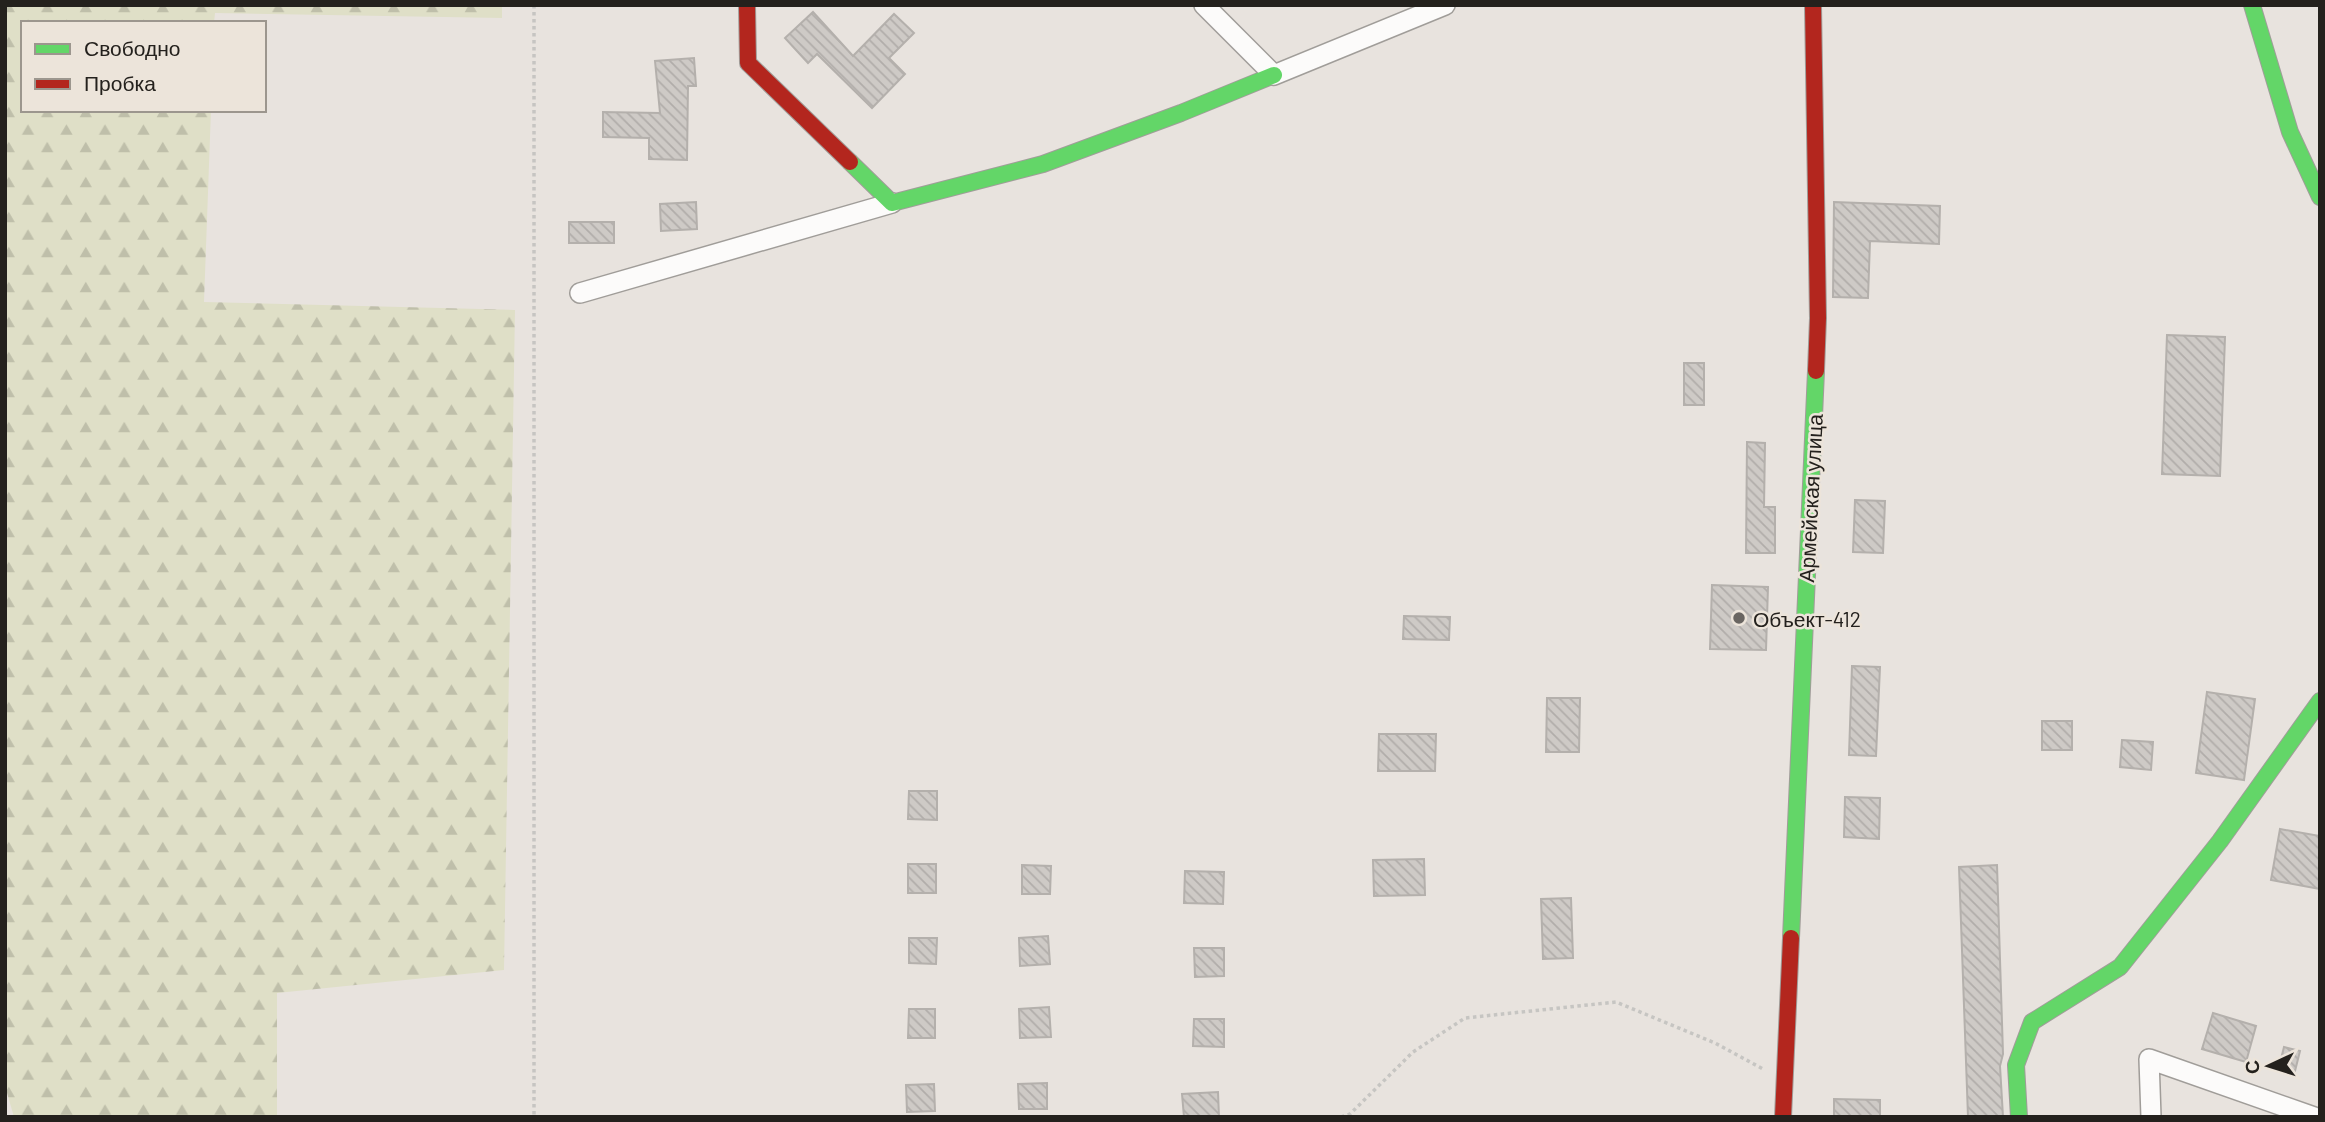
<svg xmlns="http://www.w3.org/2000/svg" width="2325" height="1122" viewBox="0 0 2325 1122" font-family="Barlow,sans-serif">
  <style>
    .forest { fill: url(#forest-firs) }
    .building { fill: url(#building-back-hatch); stroke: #b4b0ac; stroke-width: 2 }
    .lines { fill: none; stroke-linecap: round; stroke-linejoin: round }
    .street-casing { stroke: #a09d99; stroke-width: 22 }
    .fast-casing { stroke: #a09d99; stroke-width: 18 }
    .jam-casing { stroke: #a09d99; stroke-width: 18 }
    .path { stroke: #c6c5c2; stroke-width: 3.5; stroke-dasharray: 3.5 3.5; stroke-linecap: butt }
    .street { stroke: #fcfbfa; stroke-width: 19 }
    .fast { stroke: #63d668; stroke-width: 16 }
    .jam { stroke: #b3261e; stroke-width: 16 }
    .poi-dot { fill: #696561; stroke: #ece4da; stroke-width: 2.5 }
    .labels { text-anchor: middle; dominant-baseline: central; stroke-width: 5; stroke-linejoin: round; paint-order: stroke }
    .street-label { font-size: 21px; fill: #24211d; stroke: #ece4da }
    .poi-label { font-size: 21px; fill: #24211d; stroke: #ece4da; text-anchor: start }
  </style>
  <defs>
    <pattern id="forest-firs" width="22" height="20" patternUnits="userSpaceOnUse" patternTransform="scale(1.75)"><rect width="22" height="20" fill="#dfdfc7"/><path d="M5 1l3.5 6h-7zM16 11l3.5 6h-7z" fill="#bfbfaa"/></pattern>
    <pattern id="building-back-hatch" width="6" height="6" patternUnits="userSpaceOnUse" patternTransform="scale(1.75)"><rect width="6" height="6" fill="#cecac6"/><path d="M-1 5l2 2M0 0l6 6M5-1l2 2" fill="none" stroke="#b1adaa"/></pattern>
  </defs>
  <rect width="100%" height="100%" fill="#e8e3de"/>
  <path class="forest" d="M 5,5 L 502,5 L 502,18 L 215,13 L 214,23 L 23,23 L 23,110 L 211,110 L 204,302 L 515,310 L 504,970 L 277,993 L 277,1117 L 14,1117 L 5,1086 Z"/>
  <g class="building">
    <path d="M 813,12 L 853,56 L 894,14 L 914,33 L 889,58 L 905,74 L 872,108 L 817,54 L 808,63 L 785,38 Z"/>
    <path d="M 694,58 L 696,86 L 688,86 L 687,160 L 649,159 L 649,138 L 603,137 L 603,112 L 660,113 L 655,61 Z"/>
    <path d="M 696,202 L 697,229 L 661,231 L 660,204 Z"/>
    <path d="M 1834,202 L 1940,206 L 1939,244 L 1870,241 L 1868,298 L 1833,297 Z"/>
    <rect x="569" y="222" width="45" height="21"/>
    <path d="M 2167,335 L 2225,337 L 2220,476 L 2162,474 Z"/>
    <rect x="1684" y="363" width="20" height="42"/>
    <path d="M 1747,442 L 1765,443 L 1764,507 L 1775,507 L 1775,553 L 1746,553 Z"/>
    <path d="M 1855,500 L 1885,501 L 1883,553 L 1853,552 Z"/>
    <path d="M 1712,585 L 1768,587 L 1766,650 L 1710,649 Z"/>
    <path d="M 1404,616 L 1450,617 L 1449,640 L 1403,639 Z"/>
    <path d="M 1852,666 L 1880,667 L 1876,756 L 1849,755 Z"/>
    <path d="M 2207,692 L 2255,699 L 2244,780 L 2196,773 Z"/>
    <path d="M 1547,698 L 1580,698 L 1579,752 L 1546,752 Z"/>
    <rect x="2042" y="721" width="30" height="29"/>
    <path d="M 1379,734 L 1436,734 L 1435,771 L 1378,771 Z"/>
    <path d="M 2122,740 L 2153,742 L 2151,770 L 2120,767 Z"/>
    <path d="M 909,791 L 937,791 L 937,820 L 908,819 Z"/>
    <path d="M 1845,797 L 1880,798 L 1879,839 L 1844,837 Z"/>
    <path d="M 2280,829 L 2320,836 L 2320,889 L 2271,880 Z"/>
    <path d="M 1424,859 L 1425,895 L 1374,896 L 1373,860 Z"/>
    <rect x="908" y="864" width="28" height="29"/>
    <path d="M 1022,865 L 1051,866 L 1050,894 L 1022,894 Z"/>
    <path d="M 1997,865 L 2003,1054 L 2000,1066 L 2003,1117 L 1968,1117 L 1959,867 Z"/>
    <path d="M 1185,871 L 1224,872 L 1223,904 L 1184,903 Z"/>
    <path d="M 1571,898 L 1573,958 L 1543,959 L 1541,899 Z"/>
    <path d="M 1048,936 L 1050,964 L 1020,966 L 1019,938 Z"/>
    <path d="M 909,938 L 937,938 L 936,964 L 909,963 Z"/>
    <path d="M 1194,948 L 1224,948 L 1224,976 L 1195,977 Z"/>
    <path d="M 1049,1007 L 1051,1037 L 1020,1038 L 1019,1009 Z"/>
    <path d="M 909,1009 L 935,1009 L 935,1038 L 908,1038 Z"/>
    <path d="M 2213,1013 L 2256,1026 L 2246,1062 L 2202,1049 Z"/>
    <path d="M 1194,1019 L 1224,1019 L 1224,1047 L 1193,1046 Z"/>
    <path d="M 2284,1047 L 2300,1051 L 2295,1071 L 2279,1067 Z"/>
    <path d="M 1047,1083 L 1047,1109 L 1019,1109 L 1018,1084 Z"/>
    <path d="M 934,1084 L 935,1111 L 907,1112 L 906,1085 Z"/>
    <path d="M 1218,1092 L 1219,1117 L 1184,1117 L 1182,1094 Z"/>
    <path d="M 1834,1099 L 1880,1100 L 1880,1117 L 1834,1117 Z"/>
  </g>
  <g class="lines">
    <defs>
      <g id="street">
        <path d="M 1204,5 L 1274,75 L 1445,5"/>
        <path d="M 580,293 L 892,203"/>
        <path d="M 2151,1117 L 2149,1059 L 2314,1117"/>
      </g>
      <g id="fast">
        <path d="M 2252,5 L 2290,132 L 2320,197"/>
        <path d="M 850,162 L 892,203 L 1043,164 L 1181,113 L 1274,75"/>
        <path d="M 1791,938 L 1816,371"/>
        <path d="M 2019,1117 L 2016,1065 L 2032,1022 L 2120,967 L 2220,841 L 2320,701"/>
      </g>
      <g id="jam">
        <path d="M 747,5 L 748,63 L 850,162"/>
        <path d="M 1813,5 L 1818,318 L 1816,371"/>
        <path d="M 1783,1117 L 1791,938"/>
      </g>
    </defs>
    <use href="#street" class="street-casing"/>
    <use href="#fast" class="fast-casing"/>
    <use href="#jam" class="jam-casing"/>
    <g class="path">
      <path d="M 534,5 L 534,1117"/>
      <path d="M 1341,1117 L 1350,1114 L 1413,1052 L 1465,1018 L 1616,1002 L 1715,1043 L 1763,1069"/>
    </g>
    <use href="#street" class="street"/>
    <use href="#fast" class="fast"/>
    <use href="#jam" class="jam"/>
  </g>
  <circle class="poi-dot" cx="1739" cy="618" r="7"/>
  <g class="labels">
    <g class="street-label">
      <text transform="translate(1810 498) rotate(-87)">Армейская улица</text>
    </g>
    <g class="poi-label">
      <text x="1753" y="618">Объект-412</text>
    </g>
  </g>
  <rect width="2325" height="1122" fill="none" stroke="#24211d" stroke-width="14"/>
  <rect x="21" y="21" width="245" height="91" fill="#ece4da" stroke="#9c968e" stroke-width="2"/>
  <rect x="35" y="44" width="35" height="10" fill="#63d668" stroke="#9c968e" stroke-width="2"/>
  <text x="84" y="56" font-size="21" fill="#24211d">Свободно</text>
  <rect x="35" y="79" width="35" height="10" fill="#b3261e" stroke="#9c968e" stroke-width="2"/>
  <text x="84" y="91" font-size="21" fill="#24211d">Пробка</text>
  <g transform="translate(2269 1066) rotate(266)" stroke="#ece4da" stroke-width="5" paint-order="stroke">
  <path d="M0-5L12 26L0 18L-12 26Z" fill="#24211d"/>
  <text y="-10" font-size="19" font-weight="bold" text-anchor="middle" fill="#24211d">С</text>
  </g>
</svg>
